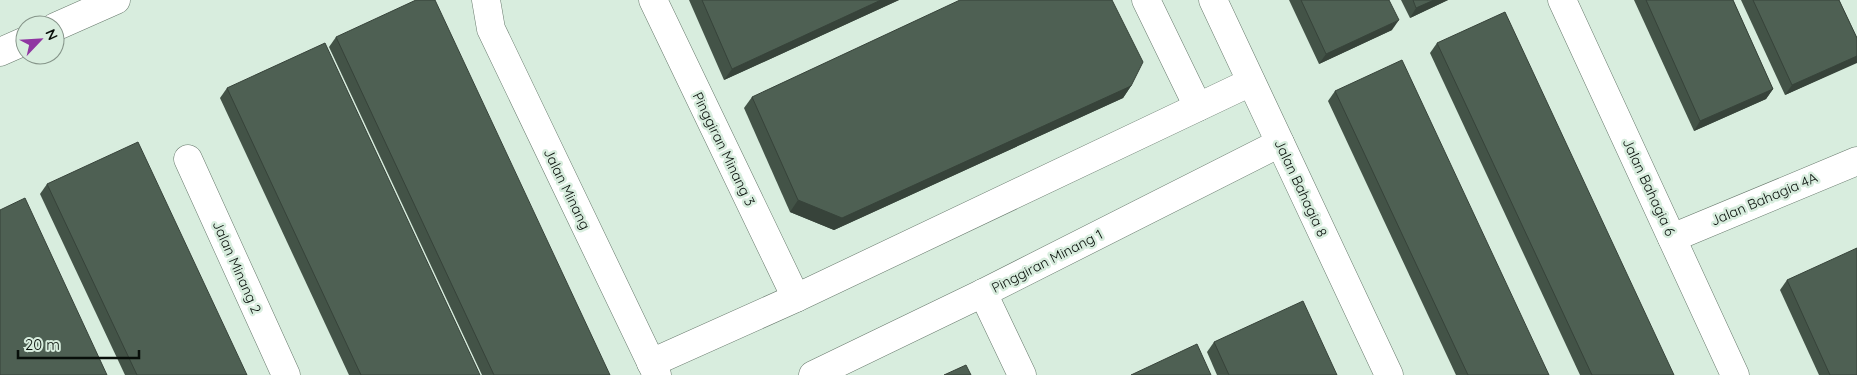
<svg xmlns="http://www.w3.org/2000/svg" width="1857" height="375" viewBox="0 0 1857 375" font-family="Quicksand,sans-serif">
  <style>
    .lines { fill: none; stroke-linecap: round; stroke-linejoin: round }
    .minor-casing { stroke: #67796c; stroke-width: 29 }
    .tertiary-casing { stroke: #67796c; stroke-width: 29 }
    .minor { stroke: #fff; stroke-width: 28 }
    .tertiary { stroke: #fff; stroke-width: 28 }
    .wall { fill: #435347 }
    .shaded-wall { fill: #37433a }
    .building { fill: #4e6053; stroke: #37433a }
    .labels { text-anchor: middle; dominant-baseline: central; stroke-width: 5; stroke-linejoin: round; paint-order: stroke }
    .street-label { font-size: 14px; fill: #080f0a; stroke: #d8edde }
  </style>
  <rect width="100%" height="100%" fill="#d8edde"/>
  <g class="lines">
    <defs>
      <g id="minor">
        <path d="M 486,0 L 491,29 L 657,375"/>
        <path d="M 653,0 L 796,298"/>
        <path d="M 1146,0 L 1198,107"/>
        <path d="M 1213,0 L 1389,375"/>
        <path d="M 1562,0 L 1735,375"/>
        <path d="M 188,159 L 286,375"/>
        <path d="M 1672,238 L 1857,161"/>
        <path d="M 983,293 L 1022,375"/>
        <path d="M 651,363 L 796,298 L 1251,82"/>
        <path d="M 813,375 L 983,293 L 1280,143"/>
      </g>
      <g id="tertiary">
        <path d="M 55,27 L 116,0"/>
        <path d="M 0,52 L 25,41"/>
      </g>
    </defs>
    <use href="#minor" class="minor-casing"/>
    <use href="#tertiary" class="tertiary-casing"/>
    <use href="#minor" class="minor"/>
    <use href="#tertiary" class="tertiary"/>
  </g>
  <g class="wall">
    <path d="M 689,0 L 899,0 L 724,80 Z"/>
    <path d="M 1289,0 L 1389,0 L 1392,30 L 1319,64 Z"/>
    <path d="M 1401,0 L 1448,0 L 1410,18 Z"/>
    <path d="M 1634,0 L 1733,0 L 1773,89 L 1766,99 L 1694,131 Z"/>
    <path d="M 1741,0 L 1839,0 L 1857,38 L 1857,62 L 1785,95 Z"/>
    <path d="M 336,37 L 610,375 L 482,375 L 329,47 Z"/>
    <path d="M 1437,43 L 1674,375 L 1580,375 L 1430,53 Z"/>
    <path d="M 1131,86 L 1123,98 L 834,230 L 790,212 L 744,108 L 752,97 Z"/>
    <path d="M 227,88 L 480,375 L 349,375 L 220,98 Z"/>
    <path d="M 1335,91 L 1549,375 L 1456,375 L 1328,101 Z"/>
    <path d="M 47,184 L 247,375 L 125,375 L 40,194 Z"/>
    <path d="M 1787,280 L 1857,375 L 1819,375 L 1780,290 Z"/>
    <path d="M 1214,342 L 1337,375 L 1217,375 L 1207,352 Z"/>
  </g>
  <g class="shaded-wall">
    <path d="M 881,0 L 899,0 L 724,80 L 732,69 Z"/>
    <path d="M 1434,0 L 1448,0 L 1410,18 L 1416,8 Z"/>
    <path d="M 1399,20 L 1392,30 L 1319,64 L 1326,54 Z"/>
    <path d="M 1857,56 L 1857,63 L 1785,95 L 1792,85 Z"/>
    <path d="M 1131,86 L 1123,98 L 834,230 L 790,212 L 798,200 Z"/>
    <path d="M 1773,89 L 1766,99 L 1694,131 L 1700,121 Z"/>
  </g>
  <g class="building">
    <path d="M 416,0 L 435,0 L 610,375 L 494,375 L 336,37 Z"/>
    <path d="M 702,0 L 881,0 L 732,69 Z"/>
    <path d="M 960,0 L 1112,0 L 1143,62 L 1131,86 L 842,218 L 798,200 L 752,97 Z"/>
    <path d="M 1301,0 L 1389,0 L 1399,20 L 1326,54 Z"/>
    <path d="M 1413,0 L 1434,0 L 1416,8 Z"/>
    <path d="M 1646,0 L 1733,0 L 1773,89 L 1700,121 Z"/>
    <path d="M 1753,0 L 1839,0 L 1857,38 L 1857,56 L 1792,85 Z"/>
    <path d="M 1505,12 L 1674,375 L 1592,375 L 1437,43 Z"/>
    <path d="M 325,43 L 480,375 L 361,375 L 227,88 Z"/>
    <path d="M 1402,60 L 1549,375 L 1468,375 L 1335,91 Z"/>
    <path d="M 138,142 L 247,375 L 137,375 L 47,184 Z"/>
    <path d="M 25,198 L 107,375 L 0,375 L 0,210 Z"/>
    <path d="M 1857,248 L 1857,375 L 1830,375 L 1787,280 Z"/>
    <path d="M 1303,301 L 1337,375 L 1229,375 L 1214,342 Z"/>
    <path d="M 1197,344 L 1211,375 L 1131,375 Z"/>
    <path d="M 966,365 L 971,375 L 944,375 Z"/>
  </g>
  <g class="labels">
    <g class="street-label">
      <text transform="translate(724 149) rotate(64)">Pinggiran Minang 3</text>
      <text transform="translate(1649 187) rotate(65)">Jalan Bahagia 6</text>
      <text transform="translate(1301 188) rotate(65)">Jalan Bahagia 8</text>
      <text transform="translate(567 189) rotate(64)">Jalan Minang</text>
      <text transform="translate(1764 199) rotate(-23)">Jalan Bahagia 4A</text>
      <text transform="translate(1047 261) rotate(-27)">Pinggiran Minang 1</text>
      <text transform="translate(237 267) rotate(66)">Jalan Minang 2</text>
    </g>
  </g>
  <g transform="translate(40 40) rotate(65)"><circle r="24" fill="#d8edde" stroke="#859489"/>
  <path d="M0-4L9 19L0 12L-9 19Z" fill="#9036a2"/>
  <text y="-8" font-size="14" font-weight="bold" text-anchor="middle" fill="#080f0a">N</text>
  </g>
  <path d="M18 350v8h121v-8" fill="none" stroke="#080f0a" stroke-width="2.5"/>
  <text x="25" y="350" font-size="15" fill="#080f0a" stroke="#d8edde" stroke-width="4" paint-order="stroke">20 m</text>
</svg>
